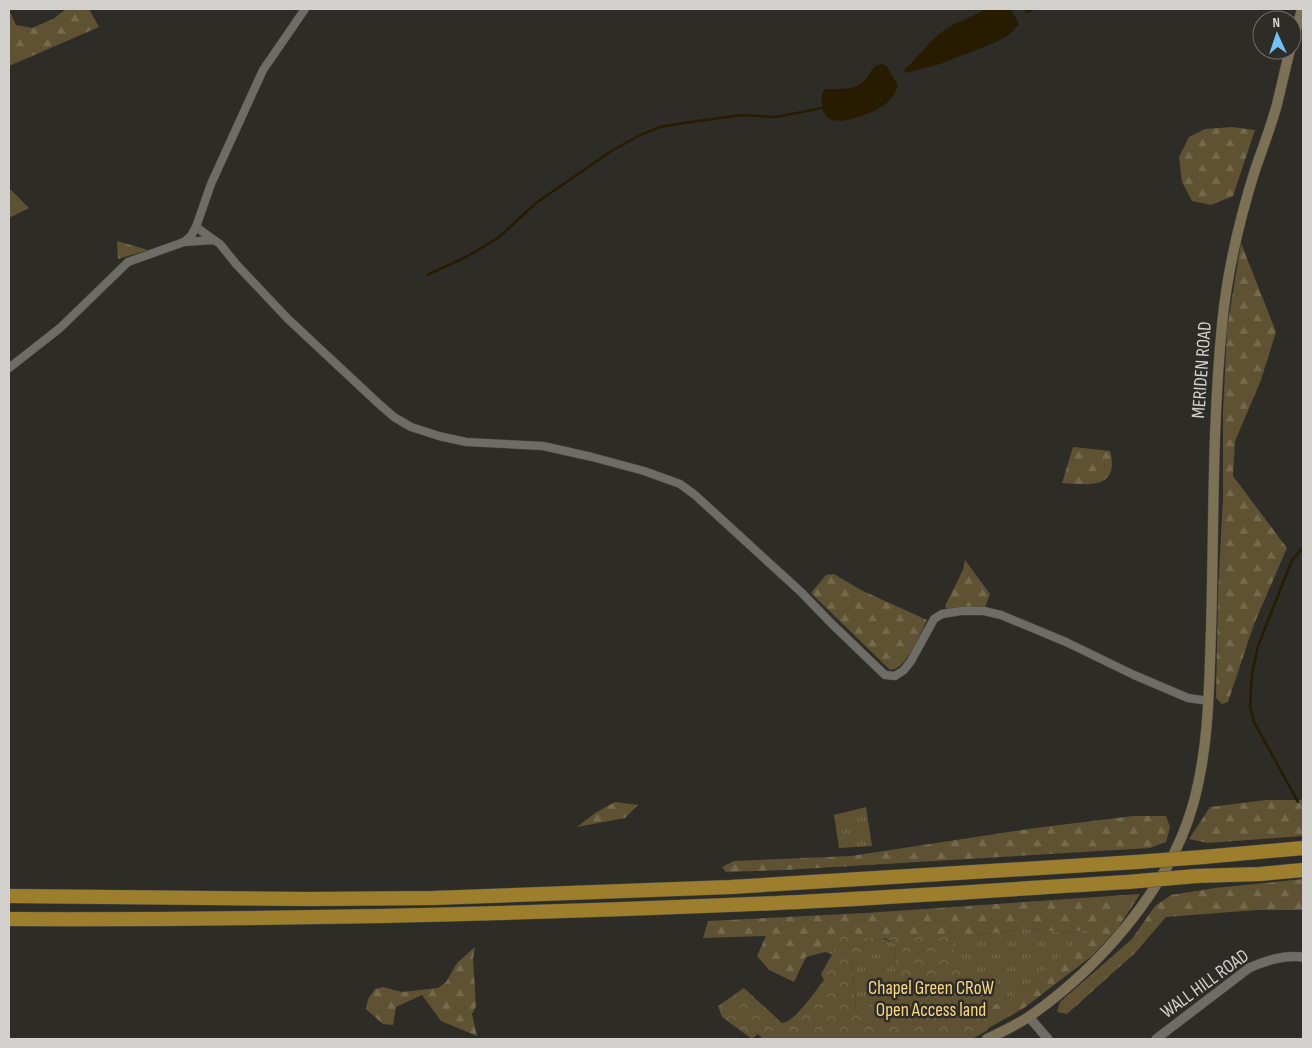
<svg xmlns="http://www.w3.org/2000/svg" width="1312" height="1048" viewBox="0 0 1312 1048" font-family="'Sofia Sans Condensed',sans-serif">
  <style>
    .grass { fill: url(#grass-tufts) }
    .forest { fill: url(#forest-firs); fill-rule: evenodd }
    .park { fill: url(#park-crowns) }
    .water { fill: #271c00 }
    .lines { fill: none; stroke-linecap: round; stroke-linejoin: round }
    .stream { stroke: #271c00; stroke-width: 2.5 }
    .minor-casing { stroke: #4b4a45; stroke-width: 9 }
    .tertiary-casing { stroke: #4b4a45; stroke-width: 10 }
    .secondary-casing { stroke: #4b4a45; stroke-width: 11 }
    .motorway-casing { stroke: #4b4a45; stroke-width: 15 }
    .minor { stroke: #6e6c66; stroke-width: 8 }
    .tertiary { stroke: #6e6c66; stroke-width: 9 }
    .secondary { stroke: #7c7155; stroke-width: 10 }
    .motorway { stroke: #9c7e2c; stroke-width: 14 }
    .motorway-bridge-casing { stroke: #4b4a45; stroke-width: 15; stroke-linecap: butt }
    .motorway-bridge { stroke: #9c7e2c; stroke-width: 14 }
    .labels { text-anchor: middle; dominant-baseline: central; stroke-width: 5; stroke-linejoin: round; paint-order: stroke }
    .street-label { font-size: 19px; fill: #d2d1ce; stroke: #2e2c27 }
    .park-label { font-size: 19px; fill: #fad882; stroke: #2e2c27 }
  </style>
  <defs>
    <pattern id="grass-tufts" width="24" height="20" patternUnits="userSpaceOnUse" patternTransform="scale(1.25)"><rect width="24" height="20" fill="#5e5232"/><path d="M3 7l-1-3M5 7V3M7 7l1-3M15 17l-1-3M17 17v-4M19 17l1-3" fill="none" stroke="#746a4e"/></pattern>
    <pattern id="forest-firs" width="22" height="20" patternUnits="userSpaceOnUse" patternTransform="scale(1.25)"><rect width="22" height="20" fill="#5e5232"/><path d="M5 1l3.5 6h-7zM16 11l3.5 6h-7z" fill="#746a4e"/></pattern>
    <pattern id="park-crowns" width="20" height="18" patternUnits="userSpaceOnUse" patternTransform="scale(1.25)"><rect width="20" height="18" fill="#5e5232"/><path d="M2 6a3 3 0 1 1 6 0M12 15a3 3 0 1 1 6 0" fill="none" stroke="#746a4e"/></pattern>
  </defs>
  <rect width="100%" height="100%" fill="#2e2c27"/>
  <g class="grass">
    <path d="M 866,807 L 872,846 L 839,848 L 834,815 Z"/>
    <path d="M 1028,928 L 1066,933 L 1091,929 L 1024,989 L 983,1011 L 953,950 L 950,935 L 978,935 Z"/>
    <path d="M 882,938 L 896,944 L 895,981 L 887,994 L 856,1013 L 852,960 L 877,940 Z"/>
  </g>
  <g class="forest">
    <path d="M 66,9 L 89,9 L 99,27 L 9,66 L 9,10 L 16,25 L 32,28 L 53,19 Z"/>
    <path d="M 1232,127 L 1255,130 L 1233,196 L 1211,205 L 1192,201 L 1182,182 L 1179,157 L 1189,137 L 1205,129 Z"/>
    <path d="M 9,188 L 29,208 L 9,218 Z"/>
    <path d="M 117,241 L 148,250 L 118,259 Z"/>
    <path d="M 1241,243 L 1276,332 L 1261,380 L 1235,441 L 1233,476 L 1287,548 L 1254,624 L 1228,702 L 1222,704 L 1216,698 L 1218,593 L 1223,499 L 1223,412 L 1227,329 Z"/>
    <path d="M 1073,447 L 1110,451 C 1120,489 1090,485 1062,483 Z"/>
    <path d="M 965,560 L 990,594 L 985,607 L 947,609 L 945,606 L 963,570 Z"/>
    <path d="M 834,574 L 861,590 L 927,620 C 920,634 906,670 890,670 L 811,593 L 826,575 Z"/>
    <path d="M 1266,800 L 1303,800 L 1303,836 L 1208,843 L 1189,839 L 1210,807 Z"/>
    <path d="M 615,802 L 638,805 L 625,818 L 577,827 L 595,813 Z"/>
    <path d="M 1133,816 L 1166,816 L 1170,827 L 1166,842 L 1150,848 L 785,870 L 726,872 L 722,867 L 734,861 L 851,856 L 1035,828 Z"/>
    <path d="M 1303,879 L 1303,910 L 1257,910 L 1166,917 L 1136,952 L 1067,1014 L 1057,1012 L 1060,1002 L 1132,939 L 1155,906 L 1171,895 L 1215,888 Z"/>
    <path d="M 1140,894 L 1118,928 L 1092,956 L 1024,1008 L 980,1033 L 856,1013 L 887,994 L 895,981 L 896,944 L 885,938 L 877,940 L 852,960 L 825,952 L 806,957 L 794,982 L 769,970 L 757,956 L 766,936 L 703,938 L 708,921 L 866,913 ZM 1028,928 L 1066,933 L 1090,929 L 1024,989 L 983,1011 L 953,950 L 950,936 L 978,935 Z"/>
    <path d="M 475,947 L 473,959 L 476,1006 L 472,1014 L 477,1036 L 441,1021 L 422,995 L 396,1007 L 393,1025 L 383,1024 L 366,1009 L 368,999 L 375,989 L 383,987 L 402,992 L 438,988 L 446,982 L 457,963 Z"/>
  </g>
  <path class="park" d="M 842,934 L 864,938 L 882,938 L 877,940 L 852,960 L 856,1013 L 887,994 L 895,981 L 896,944 L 884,937 L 948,937 L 983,1011 L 988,1030 L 972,1039 L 763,1039 L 758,1034 L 752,1039 L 722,1017 L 718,1006 L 744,988 L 782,1023 C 794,1023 816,990 824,980 L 821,974 L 840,940 Z"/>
  <g class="water">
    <path d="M 985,9 L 1011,9 L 1019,24 L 1009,35 L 994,43 L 940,64 L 906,73 L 904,70 C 918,58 928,42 943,31 C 956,21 972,18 985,9 Z"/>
    <path d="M 882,64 L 887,66 L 898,86 C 895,92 893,98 888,102 C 879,111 842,126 830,119 C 824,116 822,108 822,102 C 821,96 821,93 825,89 C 839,89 854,91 865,80 C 872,73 870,66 882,64 Z"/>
  </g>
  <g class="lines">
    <g class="stream">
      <path d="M 1026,12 L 1033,9"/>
      <path d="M 427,275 L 466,257 L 498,238 L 536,203 L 610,152 L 638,136 L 660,127 L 697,121 L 743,115 L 776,117 L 822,108"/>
      <path d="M 1298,802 L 1254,722 L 1250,706 L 1252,674 L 1258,646 L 1292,560 L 1303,548"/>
    </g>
    <defs>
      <g id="minor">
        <path d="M 196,227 L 214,240"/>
        <path d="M 184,242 L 191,236 L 196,227 L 211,184 L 263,70 L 305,9"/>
        <path d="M 9,368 L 60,328 L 128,262 L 184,242 L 214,240 L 220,244 L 236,264 L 288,319 L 379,404 L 394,417 L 411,427 L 439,436 L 466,442 L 543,446 L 592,457 L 644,471 L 680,484 L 695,495 L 801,592 L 832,624 L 885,675 L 895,676 L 904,670 L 911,661 L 934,619 L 942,614 L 961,611 L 984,611 L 1001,615 L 1066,642 L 1134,675 L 1188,698 L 1209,701"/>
      </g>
      <g id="tertiary">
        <path d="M 1029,1017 L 1048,1039"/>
        <path d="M 1156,1039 L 1249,968 C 1268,960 1283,955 1303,957"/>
      </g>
      <g id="secondary">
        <path d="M 1292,44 L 1302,9"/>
        <path d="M 987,1039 C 1002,1032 1017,1025 1030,1016 C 1099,968 1168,889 1192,808 C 1209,750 1209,690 1211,630 C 1214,528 1212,426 1222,325 C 1227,272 1239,221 1255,170 C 1262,150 1270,129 1276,108 C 1281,89 1285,69 1290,50"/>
      </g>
      <g id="motorway">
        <path d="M 1203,857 L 1303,848"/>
        <path d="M 1196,876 L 1260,874 L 1303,870"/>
        <path d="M 9,896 L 308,899 L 433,898 L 731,887 L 1136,862"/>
        <path d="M 9,919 C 249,920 489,915 729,905 C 862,900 995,890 1128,882"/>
      </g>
    </defs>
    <use href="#minor" class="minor-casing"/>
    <use href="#tertiary" class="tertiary-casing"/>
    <use href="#secondary" class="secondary-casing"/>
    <use href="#motorway" class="motorway-casing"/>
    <use href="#minor" class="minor"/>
    <use href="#tertiary" class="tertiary"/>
    <use href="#secondary" class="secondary"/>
    <use href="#motorway" class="motorway"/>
    <defs>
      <g id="motorway-bridge">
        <path d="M 1136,862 L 1203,857"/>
        <path d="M 1128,882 L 1196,876"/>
      </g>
    </defs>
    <use href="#motorway-bridge" class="motorway-bridge-casing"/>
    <use href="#motorway-bridge" class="motorway-bridge"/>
  </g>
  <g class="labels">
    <g class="street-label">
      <text transform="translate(1202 370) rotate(-86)">MERIDEN ROAD</text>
      <text transform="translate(1205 984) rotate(-36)">WALL HILL ROAD</text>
    </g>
    <g class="park-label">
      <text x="931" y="988">Chapel Green CRoW<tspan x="931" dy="22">Open Access land</tspan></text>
    </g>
  </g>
  <rect width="1312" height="1048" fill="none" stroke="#d2d1ce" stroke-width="20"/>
  <g transform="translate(1277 35) rotate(357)"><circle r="24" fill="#2e2c27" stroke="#706e6a"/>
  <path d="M0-4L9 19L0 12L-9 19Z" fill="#71c1f5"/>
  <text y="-8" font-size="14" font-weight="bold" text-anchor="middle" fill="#d2d1ce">N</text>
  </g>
</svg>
